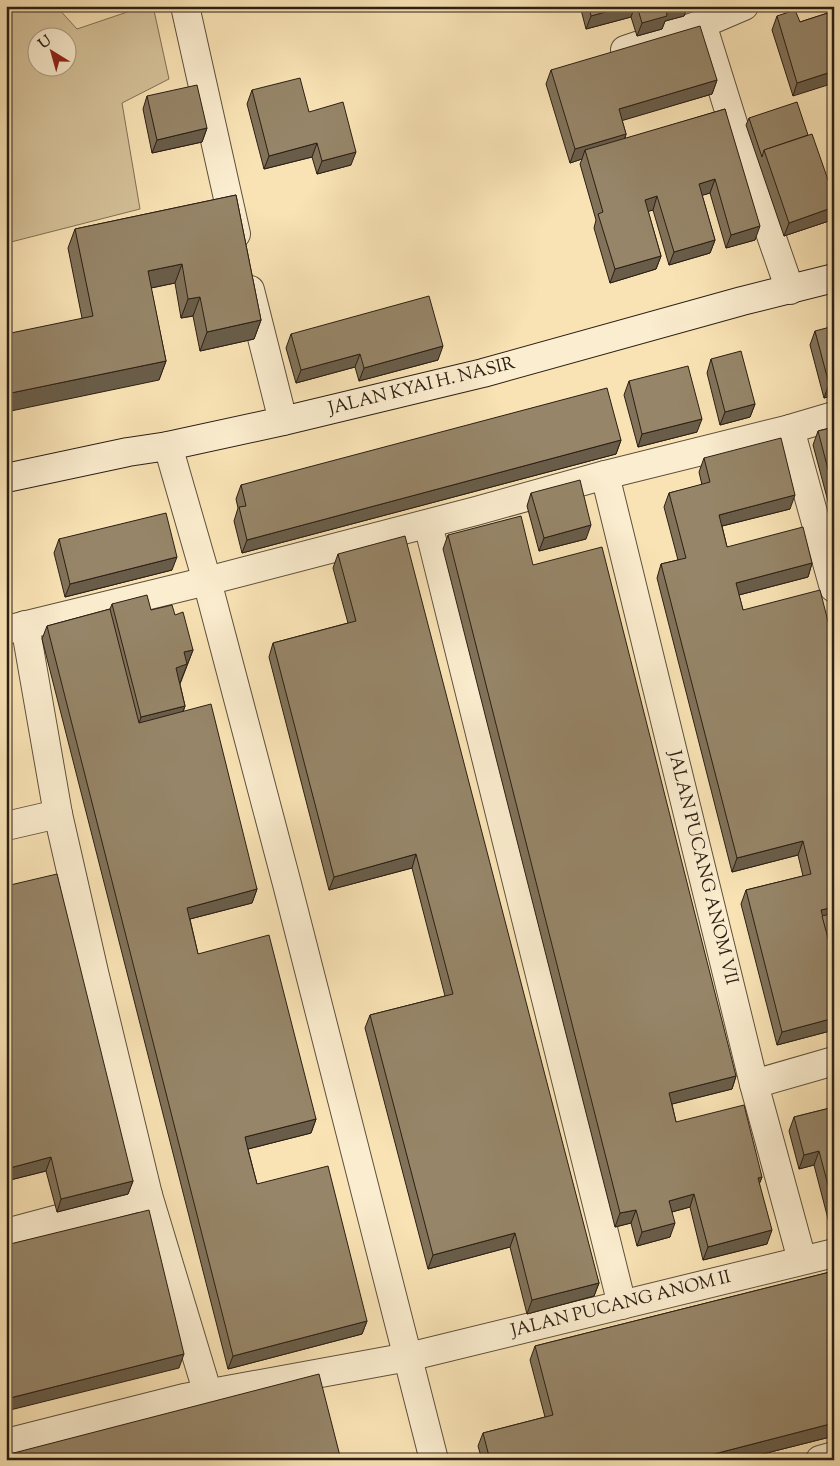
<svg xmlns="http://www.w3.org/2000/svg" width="840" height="1466" viewBox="0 0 840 1466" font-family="'Sorts Mill Goudy',serif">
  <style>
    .green { fill: #d6c29a; stroke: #807057; fill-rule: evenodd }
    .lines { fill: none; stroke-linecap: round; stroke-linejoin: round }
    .street-casing { stroke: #5e503c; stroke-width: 30 }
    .secondary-casing { stroke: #2b1f14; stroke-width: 30 }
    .street { stroke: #fbedcf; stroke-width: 28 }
    .secondary { stroke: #fbedcf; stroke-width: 28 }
    .wall { fill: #817259; stroke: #2b1f14 }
    .shaded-wall { fill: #695d49; stroke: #2b1f14 }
    .building { fill: #968568; stroke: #2b1f14 }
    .labels { text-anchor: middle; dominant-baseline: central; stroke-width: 4; stroke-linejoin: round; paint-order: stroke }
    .street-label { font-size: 18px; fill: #2b1f14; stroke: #fbedcf }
  </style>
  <rect width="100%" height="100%" fill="#f9e3b5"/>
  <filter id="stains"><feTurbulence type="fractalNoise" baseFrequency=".004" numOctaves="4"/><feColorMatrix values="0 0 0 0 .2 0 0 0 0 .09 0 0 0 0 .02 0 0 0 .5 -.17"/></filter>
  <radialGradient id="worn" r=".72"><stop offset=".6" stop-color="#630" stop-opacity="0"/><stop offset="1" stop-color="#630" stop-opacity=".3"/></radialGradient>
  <path class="green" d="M 6,6 L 56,6 L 77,29 L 145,6 L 153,6 L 169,79 L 122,103 L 140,209 L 7,243 ZM 38,38 L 68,38 L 68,68 L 38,68 Z"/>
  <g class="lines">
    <defs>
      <g id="street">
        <path d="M 185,6 L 236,234"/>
        <path d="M 744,6 L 702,24 L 741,149 L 790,290"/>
        <path d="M 625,50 L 702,24"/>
        <path d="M 250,290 L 283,421"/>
        <path d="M 790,429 L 834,588"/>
        <path d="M 168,446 L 207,581 L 287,884 L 434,1460"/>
        <path d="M 605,475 L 754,1084 L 802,1260"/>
        <path d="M 428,524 L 622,1305"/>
        <path d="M 25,625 L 58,814 L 94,972 L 148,1195 L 208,1394"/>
        <path d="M 6,630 L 207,581 L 476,511 L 605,475 L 790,429 L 834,416"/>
        <path d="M 6,826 L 58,814"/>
        <path d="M 754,1084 L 834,1061"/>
        <path d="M 6,1233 L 148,1195"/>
        <path d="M 6,1443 L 184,1398 L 408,1357 L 834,1253"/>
        <path d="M 820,1460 L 834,1456"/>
      </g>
      <path id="secondary" d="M 6,478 L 128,452 L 168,446 L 283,421 L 483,373 L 742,301 L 834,278"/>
    </defs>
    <use href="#street" class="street-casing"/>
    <use href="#secondary" class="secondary-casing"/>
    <use href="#street" class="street"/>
    <use href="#secondary" class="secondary"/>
  </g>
  <g class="wall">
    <path d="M 580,6 L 688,6 L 684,16 L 665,21 L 662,29 L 637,36 L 631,17 L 586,29 Z"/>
    <path d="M 834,11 L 793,96 L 772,30 L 777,16 L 800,22 Z"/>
    <path d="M 551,70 L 717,80 L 712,94 L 622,120 L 626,134 L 625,139 L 725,109 L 755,240 L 726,248 L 710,193 L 702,195 L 715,240 L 710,253 L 669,265 L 653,210 L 648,211 L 661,256 L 656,269 L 610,283 L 594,228 L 596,220 L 580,164 L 582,159 L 570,163 L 546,84 Z"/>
    <path d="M 252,90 L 309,112 L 351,165 L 317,174 L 312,157 L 264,169 L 247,104 Z"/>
    <path d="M 147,96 L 207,128 L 202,142 L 152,153 L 143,109 Z"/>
    <path d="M 749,118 L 808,135 L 834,197 L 834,215 L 832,220 L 784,236 L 746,125 Z"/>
    <path d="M 236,195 L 261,320 L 254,339 L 200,351 L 193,316 L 181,318 L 175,283 L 151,288 L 166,361 L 159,380 L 82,318 L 68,248 L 75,229 Z"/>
    <path d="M 815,331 L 834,395 L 824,398 L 810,345 Z"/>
    <path d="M 291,334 L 438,360 L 359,381 L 355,367 L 296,383 L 286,348 Z"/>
    <path d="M 711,359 L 755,404 L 750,417 L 720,425 L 707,373 Z"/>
    <path d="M 629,381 L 697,432 L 638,447 L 624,395 Z"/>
    <path d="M 834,427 L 834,524 L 813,445 L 818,431 Z"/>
    <path d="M 621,440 L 616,454 L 242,553 L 234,521 L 238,508 L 236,499 L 241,485 Z"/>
    <path d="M 704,458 L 790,509 L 722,526 L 727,547 L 812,563 L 808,577 L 739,595 L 743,610 L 834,645 L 834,1030 L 777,1045 L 741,904 L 746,890 L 803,876 L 798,855 L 732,872 L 657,578 L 661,564 L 678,560 L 664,507 L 669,493 L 702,485 L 699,472 Z"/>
    <path d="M 531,493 L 586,539 L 539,551 L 527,506 Z"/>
    <path d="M 448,535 L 533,565 L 736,1076 L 732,1089 L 672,1104 L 676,1122 L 762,1177 L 759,1184 L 767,1244 L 703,1260 L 690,1207 L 672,1212 L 670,1237 L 637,1246 L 631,1223 L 615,1227 L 443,549 Z"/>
    <path d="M 59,539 L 172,570 L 65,597 L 54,553 Z"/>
    <path d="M 338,554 L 599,1283 L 594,1296 L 527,1314 L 510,1247 L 428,1269 L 365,1028 L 370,1015 L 445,996 L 412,868 L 329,890 L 269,657 L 273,643 L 348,623 L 333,568 Z"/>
    <path d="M 112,604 L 175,615 L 193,650 L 180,684 L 185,706 L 183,712 L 257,889 L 252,903 L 190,919 L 198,954 L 316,1119 L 311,1133 L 248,1149 L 257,1184 L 367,1321 L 362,1334 L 228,1369 L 42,639 L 47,626 L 110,609 Z"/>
    <path d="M 6,886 L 133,1181 L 128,1194 L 57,1212 L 46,1171 L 6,1181 Z"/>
    <path d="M 834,1107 L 834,1238 L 833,1238 L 814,1165 L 799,1169 L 789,1131 L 794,1117 Z"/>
    <path d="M 834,1271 L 834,1436 L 739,1460 L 482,1460 L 478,1446 L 483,1433 L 545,1417 L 530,1360 L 535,1346 Z"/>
  </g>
  <g class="shaded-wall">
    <path d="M 627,6 L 635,6 L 631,17 L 586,29 L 591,16 Z"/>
    <path d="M 676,6 L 688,6 L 684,16 L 665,21 L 662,29 L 637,36 L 642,23 L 666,9 Z"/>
    <path d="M 834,71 L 834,83 L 793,96 L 797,83 Z"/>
    <path d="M 717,80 L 712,94 L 614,123 L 619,109 Z"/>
    <path d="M 207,128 L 202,142 L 152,153 L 157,140 Z"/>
    <path d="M 626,134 L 622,147 L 585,150 L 582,159 L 570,163 L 575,149 Z"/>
    <path d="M 317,143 L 312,157 L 264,169 L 269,156 Z"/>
    <path d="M 356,152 L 351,165 L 317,174 L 322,161 Z"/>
    <path d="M 715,179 L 710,193 L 694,198 L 699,184 Z"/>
    <path d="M 657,196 L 653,210 L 640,214 L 645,200 Z"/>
    <path d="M 834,207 L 834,215 L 832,220 L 784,236 L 789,223 Z"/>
    <path d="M 760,226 L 755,240 L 726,248 L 731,235 Z"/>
    <path d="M 715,240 L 710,253 L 669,265 L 674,252 Z"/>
    <path d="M 661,256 L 656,269 L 610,283 L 615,269 Z"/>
    <path d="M 182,264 L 175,283 L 141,290 L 148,271 Z"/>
    <path d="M 200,297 L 193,316 L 181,318 L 188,299 Z"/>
    <path d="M 261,320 L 254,339 L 200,351 L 207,332 Z"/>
    <path d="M 443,346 L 438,360 L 359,381 L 364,368 Z"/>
    <path d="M 360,354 L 355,367 L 296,383 L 301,370 Z"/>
    <path d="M 166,361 L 159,380 L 6,412 L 6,394 Z"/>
    <path d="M 834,383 L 834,395 L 824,398 L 829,384 Z"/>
    <path d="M 755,404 L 750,417 L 720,425 L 725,412 Z"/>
    <path d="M 702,419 L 697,432 L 638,447 L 642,434 Z"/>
    <path d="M 621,440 L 616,454 L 242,553 L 247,540 Z"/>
    <path d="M 795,495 L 790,509 L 714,528 L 719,515 Z"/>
    <path d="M 591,525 L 586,539 L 539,551 L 544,538 Z"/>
    <path d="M 177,557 L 172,570 L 65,597 L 70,584 Z"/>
    <path d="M 812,563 L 808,577 L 731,597 L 736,583 Z"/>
    <path d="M 193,650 L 180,683 L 169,687 L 176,668 L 184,652 Z"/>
    <path d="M 185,706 L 178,725 L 135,736 L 141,717 Z"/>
    <path d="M 803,841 L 798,855 L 732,872 L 737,858 Z"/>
    <path d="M 416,854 L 412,868 L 329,890 L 334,877 Z"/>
    <path d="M 257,889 L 252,903 L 182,921 L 187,908 Z"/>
    <path d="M 834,907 L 834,919 L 820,923 L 821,910 Z"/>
    <path d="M 834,1018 L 834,1030 L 777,1045 L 782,1032 Z"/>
    <path d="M 736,1076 L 732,1089 L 664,1106 L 669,1093 Z"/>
    <path d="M 316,1119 L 311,1133 L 240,1151 L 245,1137 Z"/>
    <path d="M 819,1151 L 814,1165 L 799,1169 L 804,1155 Z"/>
    <path d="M 51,1157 L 46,1171 L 6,1181 L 6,1169 Z"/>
    <path d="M 762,1177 L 757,1190 L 758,1178 Z"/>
    <path d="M 133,1181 L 128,1194 L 57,1212 L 61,1199 Z"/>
    <path d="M 694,1194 L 690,1207 L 664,1214 L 669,1201 Z"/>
    <path d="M 636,1210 L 631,1223 L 615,1227 L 620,1213 Z"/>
    <path d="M 675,1223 L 670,1237 L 637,1246 L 642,1232 Z"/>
    <path d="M 772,1230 L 767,1244 L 703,1260 L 708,1247 Z"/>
    <path d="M 515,1233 L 510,1247 L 428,1269 L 433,1255 Z"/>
    <path d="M 599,1283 L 594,1296 L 527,1314 L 532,1300 Z"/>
    <path d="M 367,1321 L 362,1334 L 228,1369 L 233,1356 Z"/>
    <path d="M 184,1354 L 179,1368 L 6,1411 L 6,1399 Z"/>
    <path d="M 834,1423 L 834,1436 L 739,1460 L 691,1460 Z"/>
  </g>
  <g class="building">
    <path d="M 589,6 L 627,6 L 591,16 Z"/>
    <path d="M 637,6 L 676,6 L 666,9 L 667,16 L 642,23 Z"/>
    <path d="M 795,10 L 800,22 L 834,11 L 834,71 L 797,83 L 777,16 Z"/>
    <path d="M 700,26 L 717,80 L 619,109 L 626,134 L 575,149 L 551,70 Z"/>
    <path d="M 300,78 L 309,112 L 343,102 L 356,152 L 322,161 L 317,143 L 269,156 L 252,90 Z"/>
    <path d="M 197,85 L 207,128 L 157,140 L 147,96 Z"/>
    <path d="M 797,102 L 808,135 L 764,150 L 762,157 L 749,118 Z"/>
    <path d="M 725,109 L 760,226 L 731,235 L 715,179 L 699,184 L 715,240 L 674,252 L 657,196 L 645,200 L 661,256 L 615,269 L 598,214 L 603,212 L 585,150 Z"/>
    <path d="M 812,134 L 834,197 L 834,207 L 789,223 L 764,150 Z"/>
    <path d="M 236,195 L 261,320 L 207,332 L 200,297 L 188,299 L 182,264 L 148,271 L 166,361 L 6,394 L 6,334 L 93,316 L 75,229 Z"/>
    <path d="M 429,296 L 443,346 L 364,368 L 360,354 L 301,370 L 291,334 Z"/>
    <path d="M 834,326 L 834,383 L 829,384 L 815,331 Z"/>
    <path d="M 741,351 L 755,404 L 725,412 L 711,359 Z"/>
    <path d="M 688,366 L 702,419 L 642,434 L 629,381 Z"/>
    <path d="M 607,388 L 621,440 L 247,540 L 239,507 L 246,506 L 241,485 Z"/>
    <path d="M 834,427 L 834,492 L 818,431 Z"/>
    <path d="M 781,438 L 795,495 L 719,515 L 727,547 L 803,527 L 812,563 L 736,583 L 743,610 L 820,590 L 834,645 L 834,907 L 821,910 L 831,949 L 834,948 L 834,1018 L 782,1032 L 746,890 L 811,874 L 803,841 L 737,858 L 661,564 L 686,558 L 669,493 L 710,482 L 704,458 Z"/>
    <path d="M 580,480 L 591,525 L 544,538 L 531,493 Z"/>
    <path d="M 166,513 L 177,557 L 70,584 L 59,539 Z"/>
    <path d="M 521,516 L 533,565 L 602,547 L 736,1076 L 669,1093 L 676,1122 L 744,1105 L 762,1177 L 758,1178 L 772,1230 L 708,1247 L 694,1194 L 669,1201 L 675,1223 L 642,1232 L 636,1210 L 620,1213 L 448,535 Z"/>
    <path d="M 405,536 L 599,1283 L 532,1300 L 515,1233 L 433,1255 L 370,1015 L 453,994 L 416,854 L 334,877 L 273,643 L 356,621 L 338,554 Z"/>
    <path d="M 147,595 L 151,610 L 172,605 L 175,615 L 183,612 L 193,650 L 184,652 L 187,664 L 176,668 L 185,706 L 141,717 L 112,604 Z"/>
    <path d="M 110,609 L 139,723 L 211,704 L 257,889 L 187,908 L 198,954 L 269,935 L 316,1119 L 245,1137 L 249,1154 L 257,1184 L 328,1166 L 367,1321 L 233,1356 L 47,626 Z"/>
    <path d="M 57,874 L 133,1181 L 61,1199 L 51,1157 L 6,1169 L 6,886 Z"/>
    <path d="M 834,913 L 834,948 L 831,949 L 822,916 Z"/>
    <path d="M 834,1107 L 834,1208 L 819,1151 L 804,1155 L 794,1117 Z"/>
    <path d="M 149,1210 L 184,1354 L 6,1399 L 6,1245 Z"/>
    <path d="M 834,1271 L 834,1423 L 691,1460 L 490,1460 L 483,1433 L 553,1415 L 535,1346 Z"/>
    <path d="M 319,1374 L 341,1460 L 6,1460 L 6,1455 Z"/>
  </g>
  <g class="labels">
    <g class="street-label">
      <text transform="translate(422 387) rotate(-14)">JALAN KYAI H. NASIR</text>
      <text transform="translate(702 868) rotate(76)">JALAN PUCANG ANOM VII</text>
      <text transform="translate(621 1305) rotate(-14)">JALAN PUCANG ANOM II</text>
    </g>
  </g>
  <rect width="840" height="1466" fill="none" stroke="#f9e3b5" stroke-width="25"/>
  <rect x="8" y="8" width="825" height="1451" fill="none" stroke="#2b1f14" stroke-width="2.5"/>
  <rect x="12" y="12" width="815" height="1441" fill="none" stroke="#2b1f14"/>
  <g transform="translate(52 52) rotate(323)"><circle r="24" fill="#fbedcf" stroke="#a89b84"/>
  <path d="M0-4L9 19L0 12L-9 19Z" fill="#8f2418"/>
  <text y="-8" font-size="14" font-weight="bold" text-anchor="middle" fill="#2b1f14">U</text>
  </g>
  <rect width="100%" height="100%" filter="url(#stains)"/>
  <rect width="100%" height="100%" fill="url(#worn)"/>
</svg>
